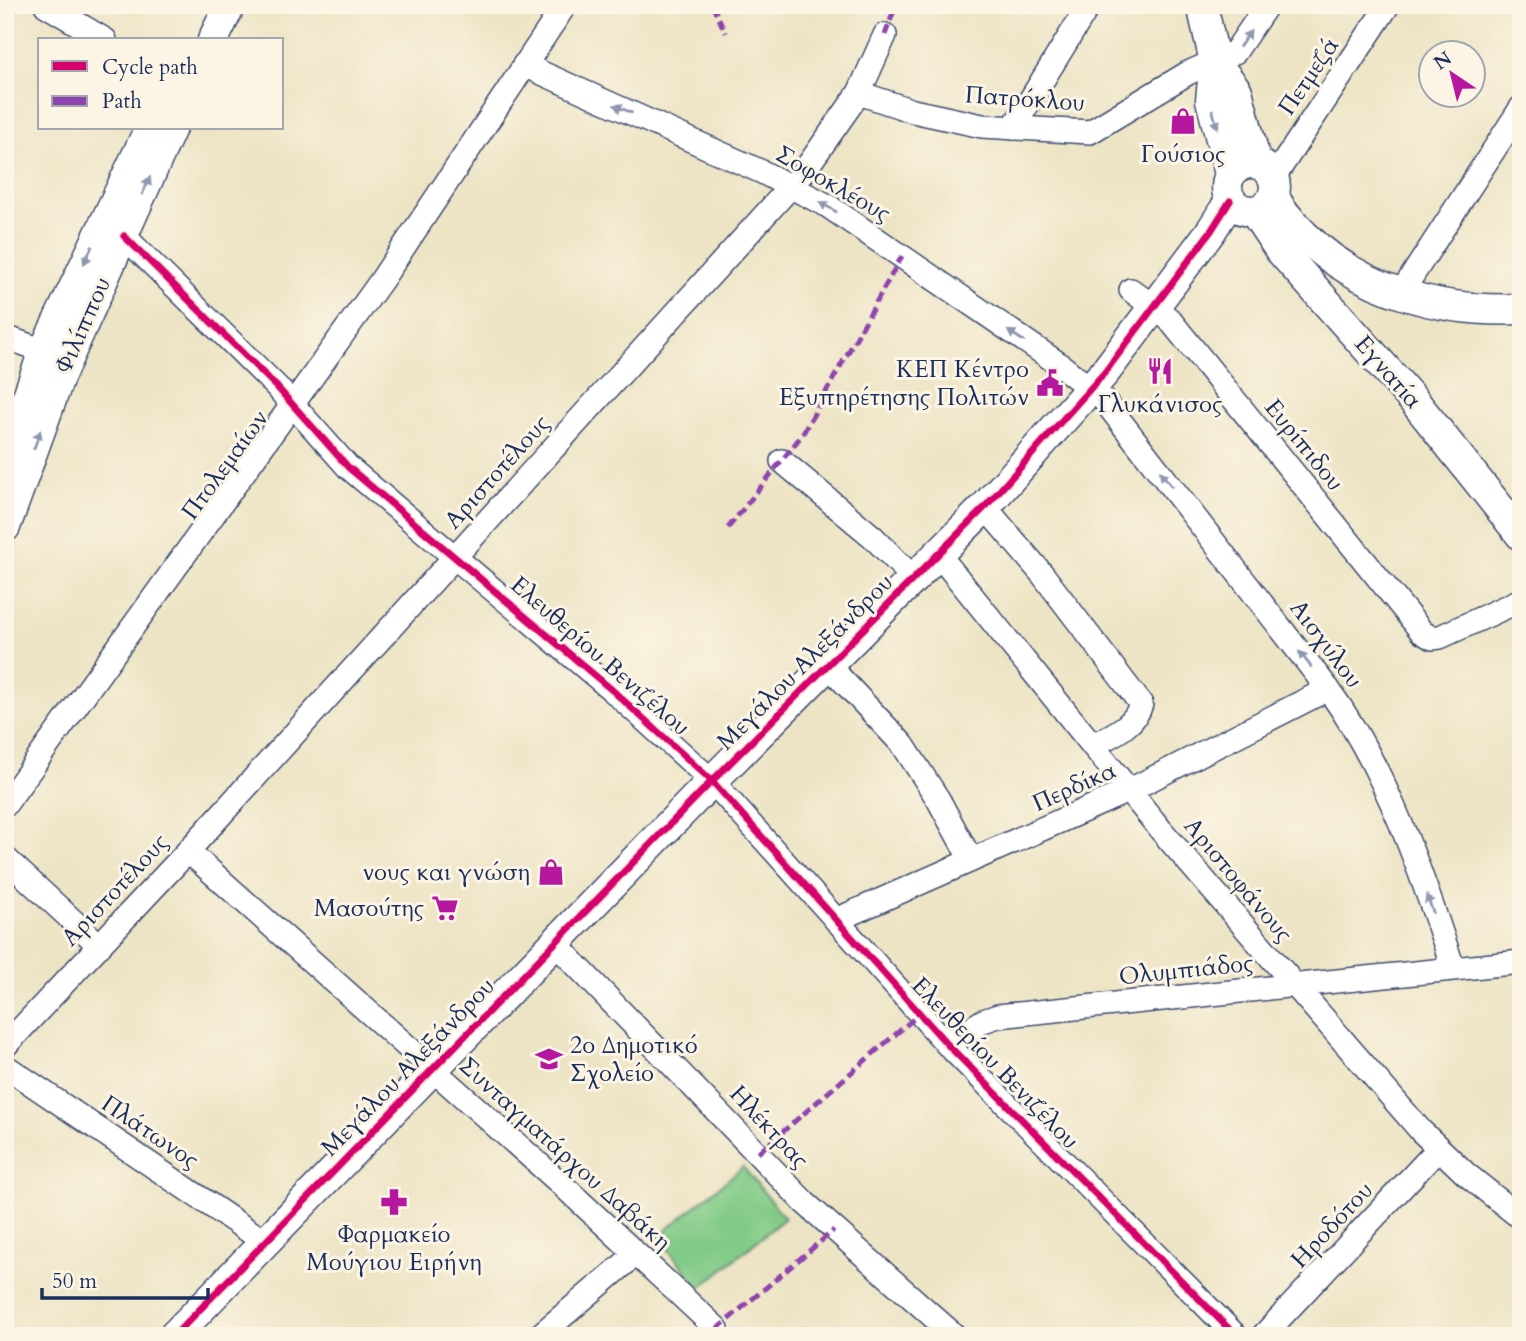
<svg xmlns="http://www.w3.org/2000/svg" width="1526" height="1341" viewBox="0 0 1526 1341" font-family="Cardo,serif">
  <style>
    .green { fill: #82cb87; stroke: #4e7d72; stroke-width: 2 }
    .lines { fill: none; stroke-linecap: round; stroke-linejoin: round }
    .minor-casing { stroke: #3a4a6d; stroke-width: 26 }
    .tertiary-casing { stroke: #3a4a6d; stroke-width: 33 }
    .minor { stroke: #fff; stroke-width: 23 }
    .tertiary { stroke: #fff; stroke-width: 30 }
    .quiet { stroke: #8e44ad; stroke-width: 5; stroke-dasharray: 10 5; stroke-linecap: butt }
    .cycleway-casing { stroke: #fcf5e5; stroke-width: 11 }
    .cycleway { stroke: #d6006c; stroke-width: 7 }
    .oneway { fill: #8d97ae }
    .labels { text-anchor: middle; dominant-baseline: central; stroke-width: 6; stroke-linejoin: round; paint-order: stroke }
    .street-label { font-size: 24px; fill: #1b2f5e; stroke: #fcf5e5 }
    .poi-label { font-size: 24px; fill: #1b2f5e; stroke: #fcf5e5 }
  </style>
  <rect width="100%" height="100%" fill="#fcf5e5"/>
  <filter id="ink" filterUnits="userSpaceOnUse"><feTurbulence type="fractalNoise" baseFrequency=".0143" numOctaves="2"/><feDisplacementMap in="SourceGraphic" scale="14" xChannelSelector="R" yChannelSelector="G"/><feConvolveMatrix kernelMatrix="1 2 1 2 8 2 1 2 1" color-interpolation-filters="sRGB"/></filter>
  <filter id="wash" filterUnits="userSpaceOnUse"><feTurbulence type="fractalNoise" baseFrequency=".00686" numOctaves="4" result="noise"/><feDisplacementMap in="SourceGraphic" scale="28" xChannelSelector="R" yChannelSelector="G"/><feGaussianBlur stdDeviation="1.57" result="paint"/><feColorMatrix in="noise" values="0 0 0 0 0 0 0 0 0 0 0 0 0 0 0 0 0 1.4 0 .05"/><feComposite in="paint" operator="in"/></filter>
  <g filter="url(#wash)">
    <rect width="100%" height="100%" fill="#ede4c5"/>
    <path class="green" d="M 743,1167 L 785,1218 L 700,1288 L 658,1237 Z"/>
  </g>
  <g filter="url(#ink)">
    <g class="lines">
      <defs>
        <g id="minor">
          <path d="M 46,5 L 105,40"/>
          <path d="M 524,65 L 762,172 L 828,206 L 1059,364 L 1103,399 L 1328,689 C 1386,769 1422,874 1453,968"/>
          <path d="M 859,93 L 913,111 L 982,126 L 1090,132 L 1188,73 L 1235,52 L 1267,5"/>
          <path d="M 1013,128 L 1089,5"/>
          <path d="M 1274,177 L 1388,5"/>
          <path d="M 124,236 L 276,386 L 348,467 L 612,690 L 712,781 L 947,1044 L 1236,1336"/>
          <path d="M 1131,290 L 1169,319 L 1422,632 L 1432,638 L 1440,637 L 1521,600"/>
          <path d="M 1401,293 L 1521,108"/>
          <path d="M 5,337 L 44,351"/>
          <path d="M 782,461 L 873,537 L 915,580"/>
          <path d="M 985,507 L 1043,575 L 1141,704 C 1135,726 1112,735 1093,745"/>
          <path d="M 939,555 L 1160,829 L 1421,1131 L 1466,1174 L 1521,1218"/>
          <path d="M 829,666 L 903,745 L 938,799 L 971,860"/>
          <path d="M 5,805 L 381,281 L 565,5"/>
          <path d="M 188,851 L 560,1183 L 717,1329"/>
          <path d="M 5,858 L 100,946"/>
          <path d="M 836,920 L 1130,790 L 1328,689"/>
          <path d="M 555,943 L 805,1203 L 955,1336"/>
          <path d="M 947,1044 L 983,1021 L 998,1016 L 1521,962"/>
          <path d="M 5,1046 L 188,851 L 802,174 L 859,93 L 885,35"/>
          <path d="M 5,1066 L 265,1242"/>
          <path d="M 539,1336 L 636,1254"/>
          <path d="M 1263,1336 L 1438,1149"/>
        </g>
        <g id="tertiary">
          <path d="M 1202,5 L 1215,62 L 1211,100 L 1230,174"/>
          <path d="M 213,40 L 230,5"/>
          <path d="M 1215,62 L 1237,91 L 1256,163"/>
          <circle cx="1251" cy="187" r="24"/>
          <path d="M 1274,196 C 1280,211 1292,222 1303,234 C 1360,291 1442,313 1521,309"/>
          <path d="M 1254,211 L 1280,250 L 1415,402 L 1521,535"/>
          <path d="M 5,461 L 44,351 L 150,128"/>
          <path d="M 5,527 L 60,375 L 171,128"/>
          <path d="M 174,1336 L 712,781 L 985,507 L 1105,372 L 1211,231 L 1230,201"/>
        </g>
      </defs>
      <use href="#minor" class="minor-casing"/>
      <use href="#tertiary" class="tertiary-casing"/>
      <use href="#minor" class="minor"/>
      <use href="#tertiary" class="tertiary"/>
      <g class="quiet">
        <path d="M 712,5 L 726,33"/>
        <path d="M 885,35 L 896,5"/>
        <path d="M 728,528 L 802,435 L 902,256"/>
        <path d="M 758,1153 L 919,1014"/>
        <path d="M 717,1329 L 834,1230"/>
      </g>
      <defs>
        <g id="cycleway">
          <path d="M 124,236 L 276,386 L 348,467 L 612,690 L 712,781 L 947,1044 L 1236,1336"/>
          <path d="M 174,1336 L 712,781 L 985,507 L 1105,372 L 1211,231 L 1230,201"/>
        </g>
      </defs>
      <use href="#cycleway" class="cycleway-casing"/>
      <use href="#cycleway" class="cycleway"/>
    </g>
    <defs><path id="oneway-solid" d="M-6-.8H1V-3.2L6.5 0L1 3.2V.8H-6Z" transform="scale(1.75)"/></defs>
    <g class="oneway">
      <use href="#oneway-solid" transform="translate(1245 39) rotate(-55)"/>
      <use href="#oneway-solid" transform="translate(623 109) rotate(-156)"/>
      <use href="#oneway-solid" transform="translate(1215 119) rotate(75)"/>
      <use href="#oneway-solid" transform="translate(146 186) rotate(-66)"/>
      <use href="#oneway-solid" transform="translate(828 207) rotate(-150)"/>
      <use href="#oneway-solid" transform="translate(88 255) rotate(115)"/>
      <use href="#oneway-solid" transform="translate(1016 336) rotate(-147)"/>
      <use href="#oneway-solid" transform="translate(37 440) rotate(-70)"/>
      <use href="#oneway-solid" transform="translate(1166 479) rotate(-128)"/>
      <use href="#oneway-solid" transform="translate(1305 659) rotate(-128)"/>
      <use href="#oneway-solid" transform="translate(1430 904) rotate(-110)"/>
    </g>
  </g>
  <defs>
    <symbol id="shop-bare" viewBox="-9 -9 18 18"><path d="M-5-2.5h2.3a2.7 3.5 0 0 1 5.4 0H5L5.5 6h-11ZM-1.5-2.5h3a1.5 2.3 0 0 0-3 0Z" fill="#b5179e" stroke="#fcf5e5" stroke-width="2.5" paint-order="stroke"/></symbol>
    <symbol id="restaurant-bare" viewBox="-9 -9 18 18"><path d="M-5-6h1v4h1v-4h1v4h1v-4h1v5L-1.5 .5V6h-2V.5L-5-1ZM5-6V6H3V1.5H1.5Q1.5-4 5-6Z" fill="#b5179e" stroke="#fcf5e5" stroke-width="2.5" paint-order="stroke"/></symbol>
    <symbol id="civic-bare" viewBox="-9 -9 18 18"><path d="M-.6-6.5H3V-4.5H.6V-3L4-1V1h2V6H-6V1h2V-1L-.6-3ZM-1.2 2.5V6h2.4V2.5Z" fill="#b5179e" stroke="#fcf5e5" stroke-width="2.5" paint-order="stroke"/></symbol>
    <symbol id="supermarket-bare" viewBox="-9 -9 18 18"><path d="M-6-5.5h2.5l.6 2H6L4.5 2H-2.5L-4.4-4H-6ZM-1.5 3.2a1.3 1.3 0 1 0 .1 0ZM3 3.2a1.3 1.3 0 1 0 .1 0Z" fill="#b5179e" stroke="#fcf5e5" stroke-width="2.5" paint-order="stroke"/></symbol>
    <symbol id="school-bare" viewBox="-9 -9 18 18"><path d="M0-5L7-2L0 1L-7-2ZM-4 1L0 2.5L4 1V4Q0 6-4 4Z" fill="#b5179e" stroke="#fcf5e5" stroke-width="2.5" paint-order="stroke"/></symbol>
    <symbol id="pharmacy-bare" viewBox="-9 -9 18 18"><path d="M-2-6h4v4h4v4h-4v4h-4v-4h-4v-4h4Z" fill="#b5179e" stroke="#fcf5e5" stroke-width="2.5" paint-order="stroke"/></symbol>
  </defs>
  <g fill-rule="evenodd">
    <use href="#shop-bare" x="1164" y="102" width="38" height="38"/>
    <use href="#restaurant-bare" x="1141" y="352" width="38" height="38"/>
    <use href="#civic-bare" x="1031" y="364" width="38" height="38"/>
    <use href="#shop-bare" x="532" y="853" width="38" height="38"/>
    <use href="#supermarket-bare" x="426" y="889" width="38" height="38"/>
    <use href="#school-bare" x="530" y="1040" width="38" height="38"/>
    <use href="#pharmacy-bare" x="375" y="1183" width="38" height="38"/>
  </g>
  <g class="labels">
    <g class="street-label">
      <text transform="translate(1309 76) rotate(-56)">Πετμεζά</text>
      <text transform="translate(1025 99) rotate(4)">Πατρόκλου</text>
      <text transform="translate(833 184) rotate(30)">Σοφοκλέους</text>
      <text transform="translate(83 325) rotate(-66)">Φιλίππου</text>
      <text transform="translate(1388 372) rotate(49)">Εγνατία</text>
      <text transform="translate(1304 445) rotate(51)">Ευρίπιδου</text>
      <text transform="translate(225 465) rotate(-54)">Πτολεμαίων</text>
      <text transform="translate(497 472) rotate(-48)">Αριστοτέλους</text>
      <text transform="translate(1326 644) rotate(53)">Αισχύλου</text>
      <text transform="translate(600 656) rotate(41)">Ελευθερίου Βενιζέλου</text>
      <text transform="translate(805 662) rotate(-45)">Μεγάλου Αλεξάνδρου</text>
      <text transform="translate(1074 787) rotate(-24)">Περδίκα</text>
      <text transform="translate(1238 880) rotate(50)">Αριστοφάνους</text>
      <text transform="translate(115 890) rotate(-47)">Αριστοτέλους</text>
      <text transform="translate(1186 970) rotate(-6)">Ολυμπιάδος</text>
      <text transform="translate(995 1063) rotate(46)">Ελευθερίου Βενιζέλου</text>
      <text transform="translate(408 1067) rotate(-46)">Μεγάλου Αλεξάνδρου</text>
      <text transform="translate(769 1127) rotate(47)">Ηλέκτρας</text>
      <text transform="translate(150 1132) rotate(34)">Πλάτωνος</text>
      <text transform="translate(565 1154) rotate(42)">Συνταγματάρχου Δαβάκη</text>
      <text transform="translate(1332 1225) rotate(-47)">Ηροδότου</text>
    </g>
    <g class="poi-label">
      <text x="1183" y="154">Γούσιος</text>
      <text x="1029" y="369" text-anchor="end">ΚΕΠ Κέντρο<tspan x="1029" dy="28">Εξυπηρέτησης Πολιτών</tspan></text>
      <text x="1160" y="404">Γλυκάνισος</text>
      <text x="530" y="872" text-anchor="end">νους και γνώση</text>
      <text x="424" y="908" text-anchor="end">Μασούτης</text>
      <text x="570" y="1045" text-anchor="start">2ο Δημοτικό<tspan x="570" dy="28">Σχολείο</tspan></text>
      <text x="394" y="1234">Φαρμακείο<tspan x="394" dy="28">Μούγιου Ειρήνη</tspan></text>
    </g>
  </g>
  <rect width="1526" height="1341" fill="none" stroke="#fcf5e5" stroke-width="28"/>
  <rect x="38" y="38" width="245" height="91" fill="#fcf5e5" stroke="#a2a6af" stroke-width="2"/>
  <rect x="52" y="61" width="35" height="10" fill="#d6006c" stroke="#a2a6af" stroke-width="2"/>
  <text x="102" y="74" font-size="21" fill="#1b2f5e">Cycle path</text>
  <rect x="52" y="96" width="35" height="10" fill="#8e44ad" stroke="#a2a6af" stroke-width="2"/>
  <text x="102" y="108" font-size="21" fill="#1b2f5e">Path</text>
  <g transform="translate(1452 74) rotate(325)"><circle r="33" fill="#fcf5e5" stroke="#a2a6af" stroke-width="2"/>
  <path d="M0-5L12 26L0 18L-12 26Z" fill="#b5179e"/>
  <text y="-10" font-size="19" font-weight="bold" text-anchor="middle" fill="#1b2f5e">N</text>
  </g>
  <path d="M42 1288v10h166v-10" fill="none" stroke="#1b2f5e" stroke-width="3.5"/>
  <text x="52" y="1288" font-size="21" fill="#1b2f5e" stroke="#fcf5e5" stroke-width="5" paint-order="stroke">50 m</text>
</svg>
